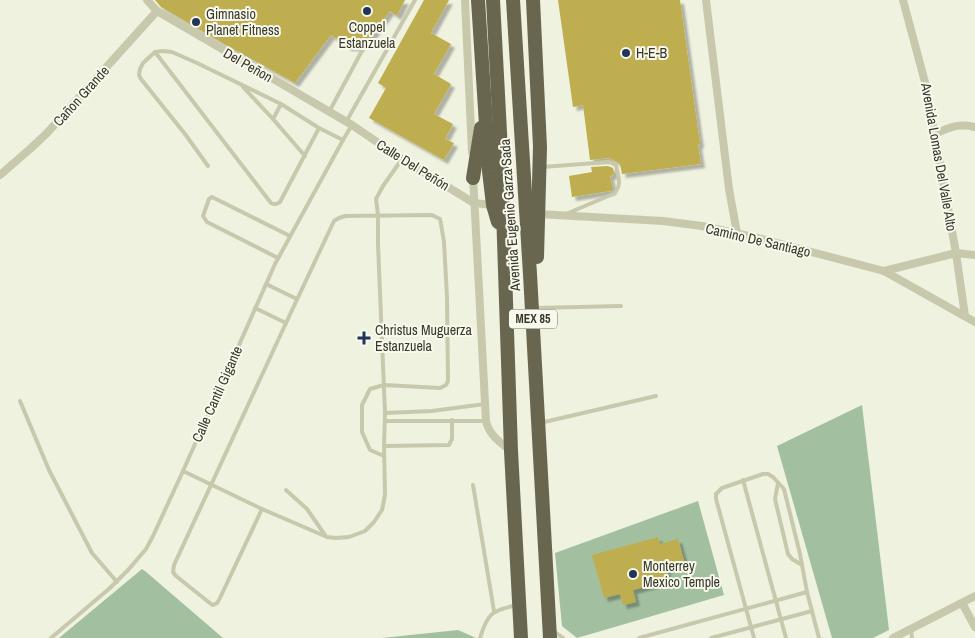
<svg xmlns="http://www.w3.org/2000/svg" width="975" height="638" viewBox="0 0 975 638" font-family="'Archivo Narrow',sans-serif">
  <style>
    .green { fill: #a2c0a0 }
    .building { fill: #bfae4f; filter: url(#shadow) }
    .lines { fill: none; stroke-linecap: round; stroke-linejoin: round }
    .service { stroke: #c8c9ac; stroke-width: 4 }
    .minor { stroke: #c8c9ac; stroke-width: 8 }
    .trunk { stroke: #68664f; stroke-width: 14 }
    .poi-dot { fill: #223457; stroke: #f7f9ec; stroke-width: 2 }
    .labels { text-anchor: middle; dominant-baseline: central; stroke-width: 4; stroke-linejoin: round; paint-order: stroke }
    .shield { fill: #f7f9ec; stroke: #717164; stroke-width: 1 }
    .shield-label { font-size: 12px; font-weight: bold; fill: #38372a }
    .poi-label { font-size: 14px; fill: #38372a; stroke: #f7f9ec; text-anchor: start }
    .street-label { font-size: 14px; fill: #38372a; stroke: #f7f9ec }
  </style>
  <defs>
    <filter id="shadow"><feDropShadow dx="4" dy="4" stdDeviation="1" flood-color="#0004"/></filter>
  </defs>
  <rect width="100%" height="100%" fill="#eff2df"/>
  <g class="green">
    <path d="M 862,405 L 889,630 L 873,638 L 832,638 L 777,446 Z"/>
    <path d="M 698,501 L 724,595 L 577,638 L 562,626 L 555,553 Z"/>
    <path d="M 142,569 L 145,571 L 223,638 L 59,638 Z"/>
    <path d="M 458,630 L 476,638 L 382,638 Z"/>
  </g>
  <g class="building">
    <path d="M 155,0 L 405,0 L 397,16 L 390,11 L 366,44 L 362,44 L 360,47 L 348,47 L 331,35 L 295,83 L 226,45 L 161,7 Z"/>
    <path d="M 424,0 L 449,0 L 431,33 L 451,44 L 434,74 L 451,84 L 434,114 L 453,124 L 445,139 L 454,143 L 444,160 L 369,118 L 386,88 L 378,83 Z"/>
    <path d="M 558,0 L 680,0 L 700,144 L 698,145 L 701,164 L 622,174 L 620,164 L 617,162 L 609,158 L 590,160 L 583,105 L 573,107 Z"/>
    <path d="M 608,166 L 613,168 L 614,175 L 610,176 L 613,189 L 611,191 L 572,197 L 569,176 L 592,172 L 591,167 Z"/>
    <path d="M 658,537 L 660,544 L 678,539 L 685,564 L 666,569 L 670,580 L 633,590 L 636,602 L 623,605 L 620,594 L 604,598 L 592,555 Z"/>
  </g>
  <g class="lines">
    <g class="service">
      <path d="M 155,52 L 271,203 C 275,205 277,204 280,202 L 319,128"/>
      <path d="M 243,87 L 273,119 L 305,156"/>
      <path d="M 329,112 L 364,47"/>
      <path d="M 273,119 L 281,104"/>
      <path d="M 346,122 L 415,0"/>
      <path d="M 208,166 L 185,134 L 141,79 L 139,75 L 140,69 L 143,63 L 155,52 L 163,51 L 172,52 L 197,63 L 281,104 L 319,128 L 343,140"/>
      <path d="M 542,167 L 609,162 L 616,165 C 618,178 623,185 613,194 L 566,214"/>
      <path d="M 278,258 L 207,222 L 203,216 L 209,199 L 212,197 L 290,236"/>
      <path d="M 266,284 L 297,299"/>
      <path d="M 255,308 L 286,323"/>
      <path d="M 536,308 L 621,306"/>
      <path d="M 20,401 L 49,470 L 92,553 L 117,582"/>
      <path d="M 385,413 L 432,411 L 485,404"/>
      <path d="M 386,421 L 486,421"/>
      <path d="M 540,423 L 656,396"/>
      <path d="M 384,446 L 449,445 L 452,439 L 452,420"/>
      <path d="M 183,471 L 262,509 L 327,537 L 336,538 L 349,537 L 365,531 L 374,522 L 382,510 L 385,495 L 384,446 L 385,413 L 378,244 L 378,215 L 376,199 L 383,186 L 402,159"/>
      <path d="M 743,480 L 786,638"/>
      <path d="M 778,483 L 775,499 L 788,554 L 792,559 L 802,565"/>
      <path d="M 473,485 L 494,611"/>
      <path d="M 286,490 L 307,509 L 325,535"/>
      <path d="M 262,509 L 219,600 L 217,603 L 213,605 L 211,604 L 176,576 L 173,572 L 174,565 L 286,323 L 334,221 L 339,218 L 345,216 L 432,215 L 440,219 L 441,224 L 444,242 L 447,297 L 448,381 L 446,385 L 440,388 L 384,385 L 370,389 L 362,405 L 362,432 L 370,450 L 384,456"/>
      <path d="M 911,629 L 912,638"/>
      <path d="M 553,631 L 563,638"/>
      <path d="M 51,638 L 110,588 L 129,569 L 146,549 L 153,536 L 183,471 L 275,264 L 343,140 L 352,125"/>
      <path d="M 480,638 C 488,612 492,611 517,605"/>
      <path d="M 639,638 L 807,592"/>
      <path d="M 711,638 L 812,611"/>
      <path d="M 754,638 L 716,499 L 716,494 L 722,488 L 763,474 L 768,474 L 773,477 L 784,489 L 800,554 L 807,592 L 819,638"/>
    </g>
    <g class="minor">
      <path d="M 147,0 L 157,11 L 352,125 L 402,159 L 474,203 L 493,205"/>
      <path d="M 465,0 L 472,152"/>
      <path d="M 706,0 L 729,189 L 737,233"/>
      <path d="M 903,0 L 926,86 L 956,253 L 965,316"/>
      <path d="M 935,134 C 950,127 958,123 975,127"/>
      <path d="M 0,175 L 30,149 L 47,133 L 157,11"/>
      <path d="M 473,176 L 486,421 C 489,435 500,442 511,451"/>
      <path d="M 538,214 L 663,221 L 702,226 L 758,238 L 884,271 L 975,322"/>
      <path d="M 884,271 L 956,253 L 975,255"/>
      <path d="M 962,603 L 975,627"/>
      <path d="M 893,638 L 975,596"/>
    </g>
    <g class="trunk">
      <path d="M 478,0 L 489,171 L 493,205 L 498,222"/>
      <path d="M 493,0 L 501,151 L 511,451 L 521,638"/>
      <path d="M 513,0 L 530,274 L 550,638"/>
      <path d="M 533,0 L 540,147 L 537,257"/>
      <path d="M 473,178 L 481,128"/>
    </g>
  </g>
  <g class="poi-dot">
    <circle cx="367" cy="11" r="5"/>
    <circle cx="196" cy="22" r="5"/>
    <circle cx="626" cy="53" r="5"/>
    <path d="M361.5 330.5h5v5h5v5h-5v5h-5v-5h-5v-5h5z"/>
    <circle cx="633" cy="574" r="5"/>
  </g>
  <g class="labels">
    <rect class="shield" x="509" y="309.5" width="48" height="19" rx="4"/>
    <g class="shield-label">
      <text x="533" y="319">MEX 85</text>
    </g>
    <g class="poi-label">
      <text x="206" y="14">Gimnasio<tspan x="206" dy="16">Planet Fitness</tspan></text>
      <text x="367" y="27" text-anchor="middle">Coppel<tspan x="367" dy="16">Estanzuela</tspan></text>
      <text x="636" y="53">H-E-B</text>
      <text x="375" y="330">Christus Muguerza<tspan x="375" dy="16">Estanzuela</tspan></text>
      <text x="643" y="566">Monterrey<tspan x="643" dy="16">Mexico Temple</tspan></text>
    </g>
    <g class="street-label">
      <text transform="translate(248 65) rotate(30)">Del Peñon</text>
      <text transform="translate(81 96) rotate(-48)">Cañon Grande</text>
      <text transform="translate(939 157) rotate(80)">Avenida Lomas Del Valle Alto</text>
      <text transform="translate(413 165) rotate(32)">Calle Del Peñón</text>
      <text transform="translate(510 215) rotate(-94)">Avenida Eugenio Garza Sada</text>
      <text transform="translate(758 240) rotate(13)">Camino De Santiago</text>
      <text transform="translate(217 394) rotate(-66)">Calle Cantil Gigante</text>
    </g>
  </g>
</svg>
